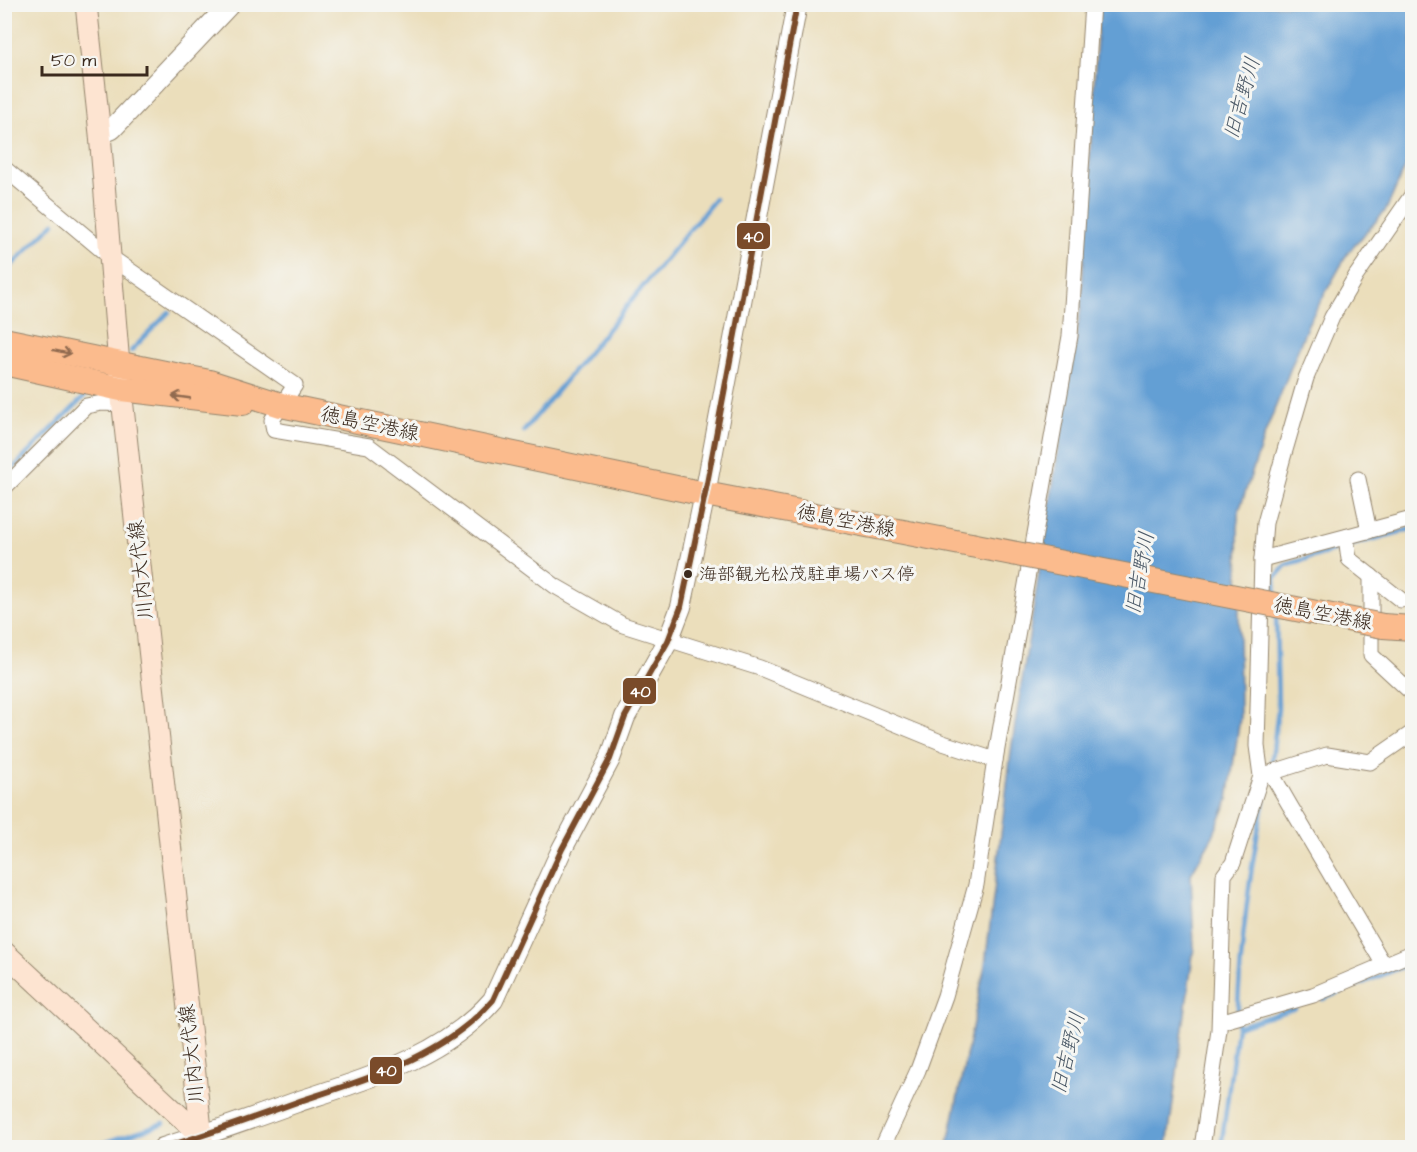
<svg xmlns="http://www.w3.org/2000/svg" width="1417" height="1152" viewBox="0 0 1417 1152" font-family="'Architects Daughter','Klee One',sans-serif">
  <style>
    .water { fill: #649fd4; stroke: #506479; stroke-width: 1.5 }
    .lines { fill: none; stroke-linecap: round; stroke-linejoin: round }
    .stream { stroke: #649fd4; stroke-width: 4.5 }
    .minor-casing { stroke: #93846c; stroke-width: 17 }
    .tertiary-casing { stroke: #93846c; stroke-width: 22 }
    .secondary-casing { stroke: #93846c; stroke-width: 23 }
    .primary-casing { stroke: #93846c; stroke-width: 26 }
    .minor { stroke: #fff; stroke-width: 15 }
    .tertiary { stroke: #fff; stroke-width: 20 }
    .secondary { stroke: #fde4d1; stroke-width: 21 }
    .primary { stroke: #fbbb8d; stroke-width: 24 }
    .primary-bridge-casing { stroke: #93846c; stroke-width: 26; stroke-linecap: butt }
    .primary-bridge { stroke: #fbbb8d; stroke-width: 24 }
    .bus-1-casing { stroke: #f6f6f2; stroke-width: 10 }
    .bus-1 { stroke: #7a4b2a; stroke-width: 6 }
    .oneway { stroke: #916b50 }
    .bus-dot { fill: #3b2a1e; stroke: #f6f6f2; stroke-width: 2 }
    .labels { text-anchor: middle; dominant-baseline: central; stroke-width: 6; stroke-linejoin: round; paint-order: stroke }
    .bus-label { font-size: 18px; fill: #3b2a1e; stroke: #f6f6f2; text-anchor: start }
    .street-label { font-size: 20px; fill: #3b2a1e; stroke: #f6f6f2 }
    .water-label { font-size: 21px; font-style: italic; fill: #4b5967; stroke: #f6f6f2 }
    .line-badge { stroke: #f6f6f2; stroke-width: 2 }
    .badge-label { font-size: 16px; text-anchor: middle; font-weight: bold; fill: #fff }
  </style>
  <rect width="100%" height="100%" fill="#f6f6f2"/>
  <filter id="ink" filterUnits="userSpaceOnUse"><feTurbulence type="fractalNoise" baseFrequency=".0167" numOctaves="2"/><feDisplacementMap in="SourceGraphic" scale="12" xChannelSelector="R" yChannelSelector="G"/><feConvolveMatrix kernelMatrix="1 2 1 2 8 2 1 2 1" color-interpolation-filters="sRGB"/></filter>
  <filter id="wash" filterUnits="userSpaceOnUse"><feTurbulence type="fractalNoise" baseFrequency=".008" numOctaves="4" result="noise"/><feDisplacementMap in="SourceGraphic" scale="24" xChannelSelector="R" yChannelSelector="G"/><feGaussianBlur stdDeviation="1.35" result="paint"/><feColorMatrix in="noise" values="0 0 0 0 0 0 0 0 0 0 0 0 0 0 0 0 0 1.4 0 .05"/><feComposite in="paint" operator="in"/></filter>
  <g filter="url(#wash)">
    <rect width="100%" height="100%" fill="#ebdebb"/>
    <path class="water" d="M 1099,5 L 1412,5 L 1412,152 L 1386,210 L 1348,253 L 1308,324 L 1265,434 L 1238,514 L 1240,718 L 1228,800 L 1213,836 L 1191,874 L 1194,947 L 1167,1147 L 947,1148 L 985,965 L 1012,744 L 1081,307 Z"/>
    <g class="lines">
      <g class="stream">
        <path d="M 4,273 L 54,223"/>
        <path d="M 131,351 L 169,312"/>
        <path d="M 524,431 L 715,199"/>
        <path d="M 4,477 L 88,393"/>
        <path d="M 1351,545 L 1412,529"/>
        <path d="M 1276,598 L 1275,578 L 1286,565 L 1343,548"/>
        <path d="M 1271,768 L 1278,708 L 1276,612"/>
        <path d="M 1323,999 L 1412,963"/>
        <path d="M 1237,1027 C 1240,944 1251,857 1269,776"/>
        <path d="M 89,1148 L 164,1123"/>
        <path d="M 1221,1148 L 1237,1027 L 1295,1008"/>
      </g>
    </g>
  </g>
  <g filter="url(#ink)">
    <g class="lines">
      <defs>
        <g id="minor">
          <path d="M 4,168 L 109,256 L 295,385 L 272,420 L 274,430 L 369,446 L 555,586 L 623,625 L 760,668 L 943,743 L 995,760"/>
          <path d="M 1358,479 L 1369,531"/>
          <path d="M 4,488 L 86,406 L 102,403 L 123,404"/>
          <path d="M 1346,537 L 1349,559 L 1401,600"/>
          <path d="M 1262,559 L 1412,519"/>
          <path d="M 1371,576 L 1371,655 L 1412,693"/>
          <path d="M 1275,771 L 1274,778 L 1289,804 L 1384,965"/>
          <path d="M 1267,774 L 1327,755 L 1370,762 L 1412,733"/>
          <path d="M 1220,1022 L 1313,995 L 1412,953"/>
          <path d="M 882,1148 L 918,1070 L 945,996 L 976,885 L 995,760 L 1070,336 L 1092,4"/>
          <path d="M 1202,1148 L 1219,1030 L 1224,875 L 1233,863 L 1261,776 L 1257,746 L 1262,559 L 1265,523 L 1283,457 L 1306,378 L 1332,317 L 1356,276 L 1412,195"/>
        </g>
        <g id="tertiary">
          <path d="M 100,134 L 112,129 L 230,4"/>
          <path d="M 163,1148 C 208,1134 253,1118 297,1102 C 366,1079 444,1057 493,1000 L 562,849 L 610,759 L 625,717 L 668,641 L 681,607 L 705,494 L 797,4"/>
        </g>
        <g id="secondary">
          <path d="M 86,4 L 100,134 L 121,389 L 203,1148"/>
          <path d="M 4,952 L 201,1136"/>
        </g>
        <g id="primary">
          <path d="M 4,340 L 209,382 L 281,405 L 705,494 L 971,545"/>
          <path d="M 4,363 L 121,389 L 243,403"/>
          <path d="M 1383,626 L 1412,628"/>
        </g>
      </defs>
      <use href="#minor" class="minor-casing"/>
      <use href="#tertiary" class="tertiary-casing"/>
      <use href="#secondary" class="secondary-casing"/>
      <use href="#primary" class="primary-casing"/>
      <use href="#minor" class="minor"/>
      <use href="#tertiary" class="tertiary"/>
      <use href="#secondary" class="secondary"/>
      <use href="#primary" class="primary"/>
      <defs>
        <path id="primary-bridge" d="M 971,545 L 1383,626"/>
      </defs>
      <use href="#primary-bridge" class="primary-bridge-casing"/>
      <use href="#primary-bridge" class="primary-bridge"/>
      <defs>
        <path id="bus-1" d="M 163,1148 C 208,1134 253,1118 297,1102 C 366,1079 444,1057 493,1000 L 562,849 L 610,759 L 625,717 L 668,641 L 681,607 L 705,494 L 797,4"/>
      </defs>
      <use href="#bus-1" class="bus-1-casing"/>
      <use href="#bus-1" class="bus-1"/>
    </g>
    <defs><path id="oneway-shaft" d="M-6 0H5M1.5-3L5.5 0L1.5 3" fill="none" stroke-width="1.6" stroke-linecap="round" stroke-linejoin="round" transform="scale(1.5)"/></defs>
    <g class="oneway">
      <use href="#oneway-shaft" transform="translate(62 352) rotate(12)"/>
      <use href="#oneway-shaft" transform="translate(181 397) rotate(-172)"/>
    </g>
  </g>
  <circle class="bus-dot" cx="688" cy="574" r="5"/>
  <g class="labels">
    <g class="bus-label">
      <text x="699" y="574">海部観光松茂駐車場バス停</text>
    </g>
    <g class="street-label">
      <text transform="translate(370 424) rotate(12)">徳島空港線</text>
      <text transform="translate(846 521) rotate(11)">徳島空港線</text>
      <text transform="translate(141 570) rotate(-96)">川内大代線</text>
      <text transform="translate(1323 614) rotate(11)">徳島空港線</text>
      <text transform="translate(192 1054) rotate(-96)">川内大代線</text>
    </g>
    <g class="water-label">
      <text transform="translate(1242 98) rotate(-74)">旧吉野川</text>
      <text transform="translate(1140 573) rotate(-80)">旧吉野川</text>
      <text transform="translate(1068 1053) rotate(-76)">旧吉野川</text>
    </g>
  </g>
  <g class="line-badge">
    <rect x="736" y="222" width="35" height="28" rx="6" fill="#7a4b2a"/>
    <rect x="622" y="677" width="35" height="28" rx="6" fill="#7a4b2a"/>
    <rect x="369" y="1056" width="34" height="29" rx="6" fill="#7a4b2a"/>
  </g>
  <g class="badge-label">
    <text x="753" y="242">40</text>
    <text x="640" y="697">40</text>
    <text x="386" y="1076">40</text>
  </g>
  <rect width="1417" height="1152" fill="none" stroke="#f6f6f2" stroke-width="24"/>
  <path d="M42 66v9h105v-9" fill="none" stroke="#3b2a1e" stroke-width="3"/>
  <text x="51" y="66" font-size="18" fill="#3b2a1e" stroke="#f6f6f2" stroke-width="4.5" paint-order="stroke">50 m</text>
</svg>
